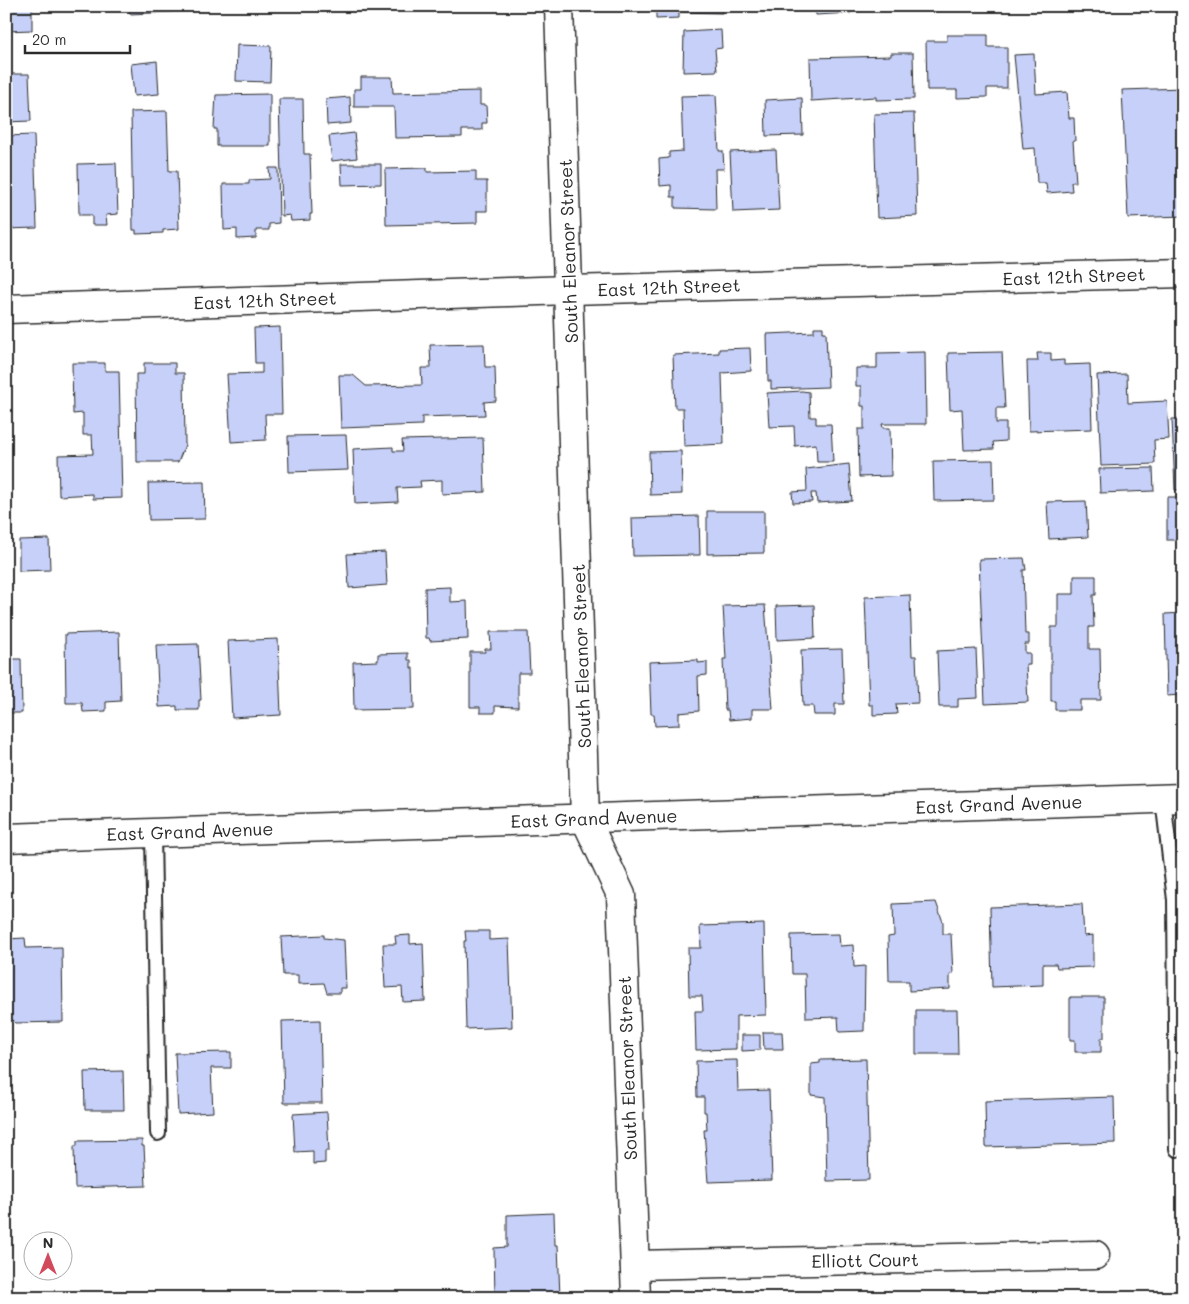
<svg xmlns="http://www.w3.org/2000/svg" width="1189" height="1304" viewBox="0 0 1189 1304" font-family="Mali,sans-serif">
  <style>
    .building { fill: #c6d0f8; stroke: #2b2b2b }
    .lines { fill: none; stroke-linecap: round; stroke-linejoin: round }
    .lane-casing { stroke: #2b2b2b; stroke-width: 18 }
    .street-casing { stroke: #2b2b2b; stroke-width: 31 }
    .secondary-casing { stroke: #2b2b2b; stroke-width: 31 }
    .lane { stroke: #fff; stroke-width: 14 }
    .street { stroke: #fff; stroke-width: 28 }
    .secondary { stroke: #fff; stroke-width: 28 }
    .labels { text-anchor: middle; dominant-baseline: central; stroke-width: 5; stroke-linejoin: round; paint-order: stroke }
    .street-label { font-size: 18px; fill: #2b2b2b; stroke: #fff }
  </style>
  <rect width="100%" height="100%" fill="#fff"/>
  <filter id="ink" filterUnits="userSpaceOnUse"><feTurbulence type="fractalNoise" baseFrequency=".02" numOctaves="2"/><feDisplacementMap in="SourceGraphic" scale="10" xChannelSelector="R" yChannelSelector="G"/><feConvolveMatrix kernelMatrix="1 2 1 2 8 2 1 2 1" color-interpolation-filters="sRGB"/></filter>
  <g filter="url(#ink)">
    <g class="building">
      <path d="M 6,6 L 32,6 L 32,30 L 6,31 Z"/>
      <path d="M 129,6 L 172,6 L 172,12 L 130,14 Z"/>
      <path d="M 630,6 L 722,6 L 722,13 L 679,12 L 679,18 L 656,19 L 656,11 L 630,12 Z"/>
      <path d="M 815,6 L 851,6 L 851,13 L 816,15 Z"/>
      <path d="M 721,30 L 722,48 L 715,49 L 717,71 L 683,72 L 684,32 Z"/>
      <path d="M 947,35 L 988,35 L 988,47 L 1007,47 L 1007,88 L 987,88 L 987,97 L 957,98 L 957,90 L 927,90 L 926,41 L 947,41 Z"/>
      <path d="M 237,45 L 271,46 L 270,82 L 236,81 Z"/>
      <path d="M 891,53 L 913,53 L 914,99 L 876,100 L 876,97 L 811,101 L 810,58 L 891,56 Z"/>
      <path d="M 1034,54 L 1036,94 L 1067,92 L 1069,118 L 1074,118 L 1075,141 L 1073,141 L 1076,182 L 1071,182 L 1072,191 L 1047,193 L 1046,183 L 1037,183 L 1035,148 L 1023,149 L 1014,55 Z"/>
      <path d="M 157,61 L 159,94 L 134,96 L 131,64 Z"/>
      <path d="M 6,74 L 29,74 L 31,121 L 6,122 Z"/>
      <path d="M 361,77 L 392,77 L 393,93 L 480,91 L 480,105 L 486,105 L 487,123 L 482,123 L 482,130 L 462,130 L 462,137 L 395,138 L 394,107 L 354,107 L 354,89 L 361,89 Z"/>
      <path d="M 1183,88 L 1183,216 L 1128,218 L 1122,90 Z"/>
      <path d="M 270,94 L 270,146 L 217,146 L 217,129 L 214,129 L 216,95 Z"/>
      <path d="M 716,95 L 719,151 L 723,151 L 724,169 L 715,169 L 716,209 L 675,208 L 675,197 L 671,197 L 671,185 L 660,186 L 659,159 L 669,158 L 669,152 L 683,151 L 681,96 Z"/>
      <path d="M 350,97 L 351,123 L 327,125 L 326,99 Z"/>
      <path d="M 802,98 L 803,135 L 766,136 L 765,100 Z"/>
      <path d="M 279,99 L 303,99 L 304,154 L 310,154 L 312,214 L 310,214 L 310,220 L 291,221 L 290,215 L 282,216 Z"/>
      <path d="M 167,111 L 169,171 L 177,171 L 179,229 L 163,230 L 163,233 L 136,234 L 136,230 L 133,230 L 131,112 Z"/>
      <path d="M 914,113 L 917,216 L 877,218 L 874,114 Z"/>
      <path d="M 354,133 L 357,158 L 332,161 L 329,136 Z"/>
      <path d="M 34,135 L 37,228 L 6,229 L 6,136 Z"/>
      <path d="M 776,150 L 779,210 L 733,212 L 730,152 Z"/>
      <path d="M 116,163 L 118,214 L 106,215 L 107,225 L 92,225 L 92,215 L 79,215 L 78,164 Z"/>
      <path d="M 341,164 L 381,164 L 381,184 L 342,185 Z"/>
      <path d="M 269,168 L 278,168 L 279,223 L 269,224 L 269,230 L 256,230 L 256,238 L 237,239 L 237,229 L 224,230 L 223,184 L 249,184 L 249,180 L 270,179 Z"/>
      <path d="M 427,168 L 427,172 L 476,171 L 476,181 L 487,181 L 487,211 L 477,211 L 477,223 L 386,225 L 385,169 Z"/>
      <path d="M 280,327 L 282,414 L 265,414 L 266,440 L 231,442 L 227,374 L 262,373 L 262,363 L 255,363 L 254,328 Z"/>
      <path d="M 814,327 L 823,327 L 823,332 L 826,332 L 828,387 L 771,389 L 771,381 L 768,381 L 767,334 L 814,332 Z"/>
      <path d="M 484,344 L 485,367 L 495,367 L 496,401 L 484,402 L 485,415 L 422,417 L 422,425 L 341,428 L 339,375 L 353,375 L 366,386 L 422,385 L 421,368 L 431,368 L 430,345 Z"/>
      <path d="M 750,348 L 751,371 L 722,373 L 724,444 L 684,446 L 683,408 L 675,408 L 673,355 L 719,353 L 719,349 Z"/>
      <path d="M 925,352 L 926,424 L 882,424 L 883,428 L 890,428 L 891,476 L 859,477 L 858,429 L 864,429 L 864,406 L 861,406 L 861,386 L 856,386 L 856,368 L 877,368 L 877,353 Z"/>
      <path d="M 1002,352 L 1005,408 L 996,408 L 996,423 L 1006,423 L 1006,441 L 993,442 L 994,449 L 964,450 L 962,409 L 950,410 L 948,353 Z"/>
      <path d="M 1037,353 L 1051,353 L 1051,361 L 1064,360 L 1064,365 L 1090,364 L 1092,429 L 1029,431 L 1027,361 L 1038,361 Z"/>
      <path d="M 72,363 L 105,363 L 105,371 L 119,371 L 122,498 L 93,499 L 93,494 L 59,496 L 58,455 L 93,454 L 92,435 L 83,435 L 83,413 L 73,414 Z"/>
      <path d="M 144,363 L 175,363 L 175,373 L 184,373 L 185,445 L 178,462 L 137,462 L 136,374 L 144,374 Z"/>
      <path d="M 1127,374 L 1128,403 L 1167,401 L 1169,439 L 1154,440 L 1155,464 L 1101,466 L 1097,375 Z"/>
      <path d="M 802,391 L 809,392 L 810,417 L 816,417 L 816,424 L 831,424 L 833,462 L 817,462 L 816,444 L 795,446 L 794,426 L 769,427 L 767,393 Z"/>
      <path d="M 1172,419 L 1183,419 L 1183,490 L 1175,490 Z"/>
      <path d="M 346,435 L 348,470 L 289,472 L 288,436 Z"/>
      <path d="M 483,438 L 485,492 L 442,494 L 442,480 L 420,481 L 421,487 L 397,488 L 398,502 L 355,504 L 353,449 L 393,447 L 393,451 L 403,451 L 402,440 Z"/>
      <path d="M 681,451 L 682,494 L 650,495 L 649,452 Z"/>
      <path d="M 993,460 L 994,500 L 934,501 L 933,461 Z"/>
      <path d="M 849,464 L 852,501 L 817,503 L 816,493 L 811,493 L 812,502 L 793,503 L 792,492 L 807,491 L 806,469 Z"/>
      <path d="M 1153,468 L 1154,491 L 1100,493 L 1099,469 Z"/>
      <path d="M 204,482 L 205,519 L 149,520 L 148,483 Z"/>
      <rect x="1167" y="497" width="16" height="43"/>
      <path d="M 1086,501 L 1088,537 L 1049,539 L 1047,502 Z"/>
      <path d="M 707,511 L 764,511 L 764,553 L 707,554 Z"/>
      <path d="M 699,516 L 700,555 L 633,556 L 632,518 Z"/>
      <path d="M 49,539 L 50,570 L 19,571 L 19,540 Z"/>
      <path d="M 385,552 L 387,585 L 349,588 L 347,554 Z"/>
      <path d="M 1024,558 L 1026,570 L 1023,570 L 1025,634 L 1029,634 L 1029,644 L 1025,644 L 1025,653 L 1030,653 L 1030,664 L 1026,664 L 1028,702 L 985,704 L 979,559 Z"/>
      <path d="M 1074,576 L 1096,576 L 1096,595 L 1093,595 L 1094,627 L 1089,627 L 1089,649 L 1100,649 L 1101,700 L 1080,700 L 1080,710 L 1055,710 L 1055,701 L 1051,701 L 1051,627 L 1058,627 L 1058,594 L 1074,594 Z"/>
      <path d="M 450,587 L 450,602 L 467,601 L 468,639 L 430,641 L 429,638 L 426,638 L 425,588 Z"/>
      <path d="M 910,595 L 912,656 L 916,656 L 918,703 L 896,704 L 897,714 L 873,715 L 873,705 L 869,705 L 865,597 Z"/>
      <path d="M 765,605 L 773,709 L 752,709 L 752,718 L 729,720 L 728,710 L 725,710 L 723,659 L 726,659 L 723,606 Z"/>
      <path d="M 814,605 L 815,638 L 777,640 L 776,606 Z"/>
      <path d="M 1183,613 L 1183,706 L 1180,706 L 1180,695 L 1167,696 L 1165,614 Z"/>
      <path d="M 119,632 L 121,701 L 106,702 L 106,711 L 83,712 L 82,703 L 66,703 L 65,634 Z"/>
      <path d="M 490,632 L 528,632 L 530,673 L 518,673 L 518,707 L 495,706 L 495,713 L 480,713 L 480,707 L 470,707 L 470,652 L 485,652 L 485,649 L 491,649 Z"/>
      <path d="M 278,639 L 281,715 L 232,718 L 228,641 Z"/>
      <path d="M 198,644 L 201,700 L 199,700 L 199,710 L 177,710 L 177,706 L 159,707 L 156,645 Z"/>
      <path d="M 842,649 L 844,704 L 835,704 L 835,715 L 814,715 L 813,706 L 803,706 L 801,650 Z"/>
      <path d="M 976,649 L 978,698 L 958,699 L 958,707 L 939,707 L 937,651 Z"/>
      <path d="M 408,653 L 408,660 L 411,660 L 411,668 L 413,668 L 414,709 L 354,710 L 353,662 L 378,661 L 378,654 Z"/>
      <path d="M 6,659 L 21,659 L 22,713 L 6,713 Z"/>
      <path d="M 698,660 L 698,663 L 707,662 L 707,675 L 698,676 L 699,711 L 679,713 L 679,725 L 655,726 L 654,714 L 651,714 L 649,662 Z"/>
      <path d="M 936,902 L 943,922 L 943,934 L 951,934 L 953,974 L 950,975 L 950,989 L 909,991 L 909,981 L 889,981 L 888,937 L 894,936 L 893,904 Z"/>
      <path d="M 1082,904 L 1084,936 L 1093,935 L 1093,967 L 1057,968 L 1056,964 L 1043,964 L 1043,985 L 992,987 L 990,907 Z"/>
      <path d="M 764,924 L 766,1015 L 736,1016 L 736,1049 L 696,1050 L 695,1011 L 703,1011 L 702,996 L 689,996 L 688,948 L 701,948 L 700,926 Z"/>
      <path d="M 465,931 L 489,931 L 489,940 L 509,939 L 512,1027 L 466,1029 L 464,941 L 466,941 Z"/>
      <path d="M 839,934 L 840,946 L 853,945 L 854,967 L 865,966 L 864,1031 L 839,1032 L 838,1017 L 806,1018 L 805,974 L 792,974 L 791,935 Z"/>
      <path d="M 324,935 L 324,938 L 344,940 L 346,988 L 340,988 L 340,993 L 327,993 L 324,983 L 298,984 L 298,975 L 283,975 L 281,937 Z"/>
      <path d="M 410,935 L 410,944 L 423,943 L 425,1001 L 403,1002 L 402,987 L 385,988 L 383,944 L 396,944 L 395,936 Z"/>
      <path d="M 25,938 L 26,948 L 62,947 L 63,1022 L 15,1023 L 6,1015 L 6,939 Z"/>
      <path d="M 1070,997 L 1104,997 L 1104,1038 L 1101,1038 L 1101,1052 L 1075,1052 L 1075,1040 L 1070,1040 Z"/>
      <path d="M 916,1010 L 957,1010 L 958,1054 L 916,1054 Z"/>
      <path d="M 320,1020 L 322,1103 L 284,1103 L 282,1021 Z"/>
      <path d="M 763,1032 L 782,1032 L 783,1049 L 764,1049 Z"/>
      <path d="M 742,1035 L 760,1035 L 760,1050 L 742,1051 Z"/>
      <path d="M 231,1052 L 231,1068 L 211,1068 L 213,1112 L 178,1114 L 175,1053 Z"/>
      <path d="M 866,1059 L 869,1180 L 827,1181 L 825,1097 L 811,1095 L 811,1064 L 820,1063 L 820,1060 Z"/>
      <path d="M 737,1060 L 738,1091 L 769,1090 L 772,1180 L 708,1182 L 704,1130 L 707,1130 L 706,1112 L 704,1112 L 704,1097 L 697,1097 L 696,1061 Z"/>
      <path d="M 123,1071 L 124,1110 L 85,1110 L 84,1072 Z"/>
      <path d="M 1114,1097 L 1115,1143 L 986,1147 L 985,1101 Z"/>
      <path d="M 327,1112 L 329,1151 L 325,1151 L 325,1163 L 313,1164 L 313,1151 L 295,1152 L 293,1114 Z"/>
      <path d="M 142,1140 L 142,1146 L 144,1146 L 146,1186 L 75,1188 L 74,1146 L 77,1146 L 77,1141 Z"/>
      <path d="M 554,1213 L 555,1245 L 558,1245 L 560,1298 L 495,1298 L 494,1248 L 507,1247 L 507,1215 Z"/>
    </g>
    <g class="lines">
      <defs>
        <g id="lane">
          <path d="M 1163,799 L 1175,900 L 1177,1149"/>
          <path d="M 153,833 L 158,1133"/>
        </g>
        <g id="street">
          <path d="M 559,6 L 585,818 L 621,895 L 636,1298"/>
          <path d="M 6,309 L 570,290 L 1183,273"/>
          <path d="M 635,1265 L 1095,1255"/>
        </g>
        <path id="secondary" d="M 6,838 L 1183,798"/>
      </defs>
      <use href="#lane" class="lane-casing"/>
      <use href="#street" class="street-casing"/>
      <use href="#secondary" class="secondary-casing"/>
      <use href="#lane" class="lane"/>
      <use href="#street" class="street"/>
      <use href="#secondary" class="secondary"/>
    </g>
  </g>
  <g class="labels">
    <g class="street-label">
      <text transform="translate(568 251) rotate(-92)">South Eleanor Street</text>
      <text transform="translate(1074 276) rotate(-2)">East 12th Street</text>
      <text transform="translate(669 287) rotate(-2)">East 12th Street</text>
      <text transform="translate(265 300) rotate(-2)">East 12th Street</text>
      <text transform="translate(581 656) rotate(-92)">South Eleanor Street</text>
      <text transform="translate(999 804) rotate(-2)">East Grand Avenue</text>
      <text transform="translate(594 818) rotate(-2)">East Grand Avenue</text>
      <text transform="translate(190 831) rotate(-2)">East Grand Avenue</text>
      <text transform="translate(627 1068) rotate(-92)">South Eleanor Street</text>
      <text transform="translate(865 1260) rotate(-1)">Elliott Court</text>
    </g>
  </g>
  <rect width="1189" height="1304" fill="none" stroke="#fff" stroke-width="25"/>
  <rect x="12" y="12" width="1164" height="1279" fill="none" stroke="#2b2b2b" stroke-width="2" filter="url(#ink)"/>
  <g transform="translate(48 1256)"><circle r="24" fill="#ffffff" stroke="#aaaaaa"/>
  <path d="M0-4L9 19L0 12L-9 19Z" fill="#d1495b"/>
  <text y="-8" font-size="14" font-weight="bold" text-anchor="middle" fill="#2b2b2b">N</text>
  </g>
  <path d="M25 45v8h105v-8" fill="none" stroke="#2b2b2b" stroke-width="2.5"/>
  <text x="32" y="45" font-size="15" fill="#2b2b2b" stroke="#ffffff" stroke-width="4" paint-order="stroke">20 m</text>
</svg>
